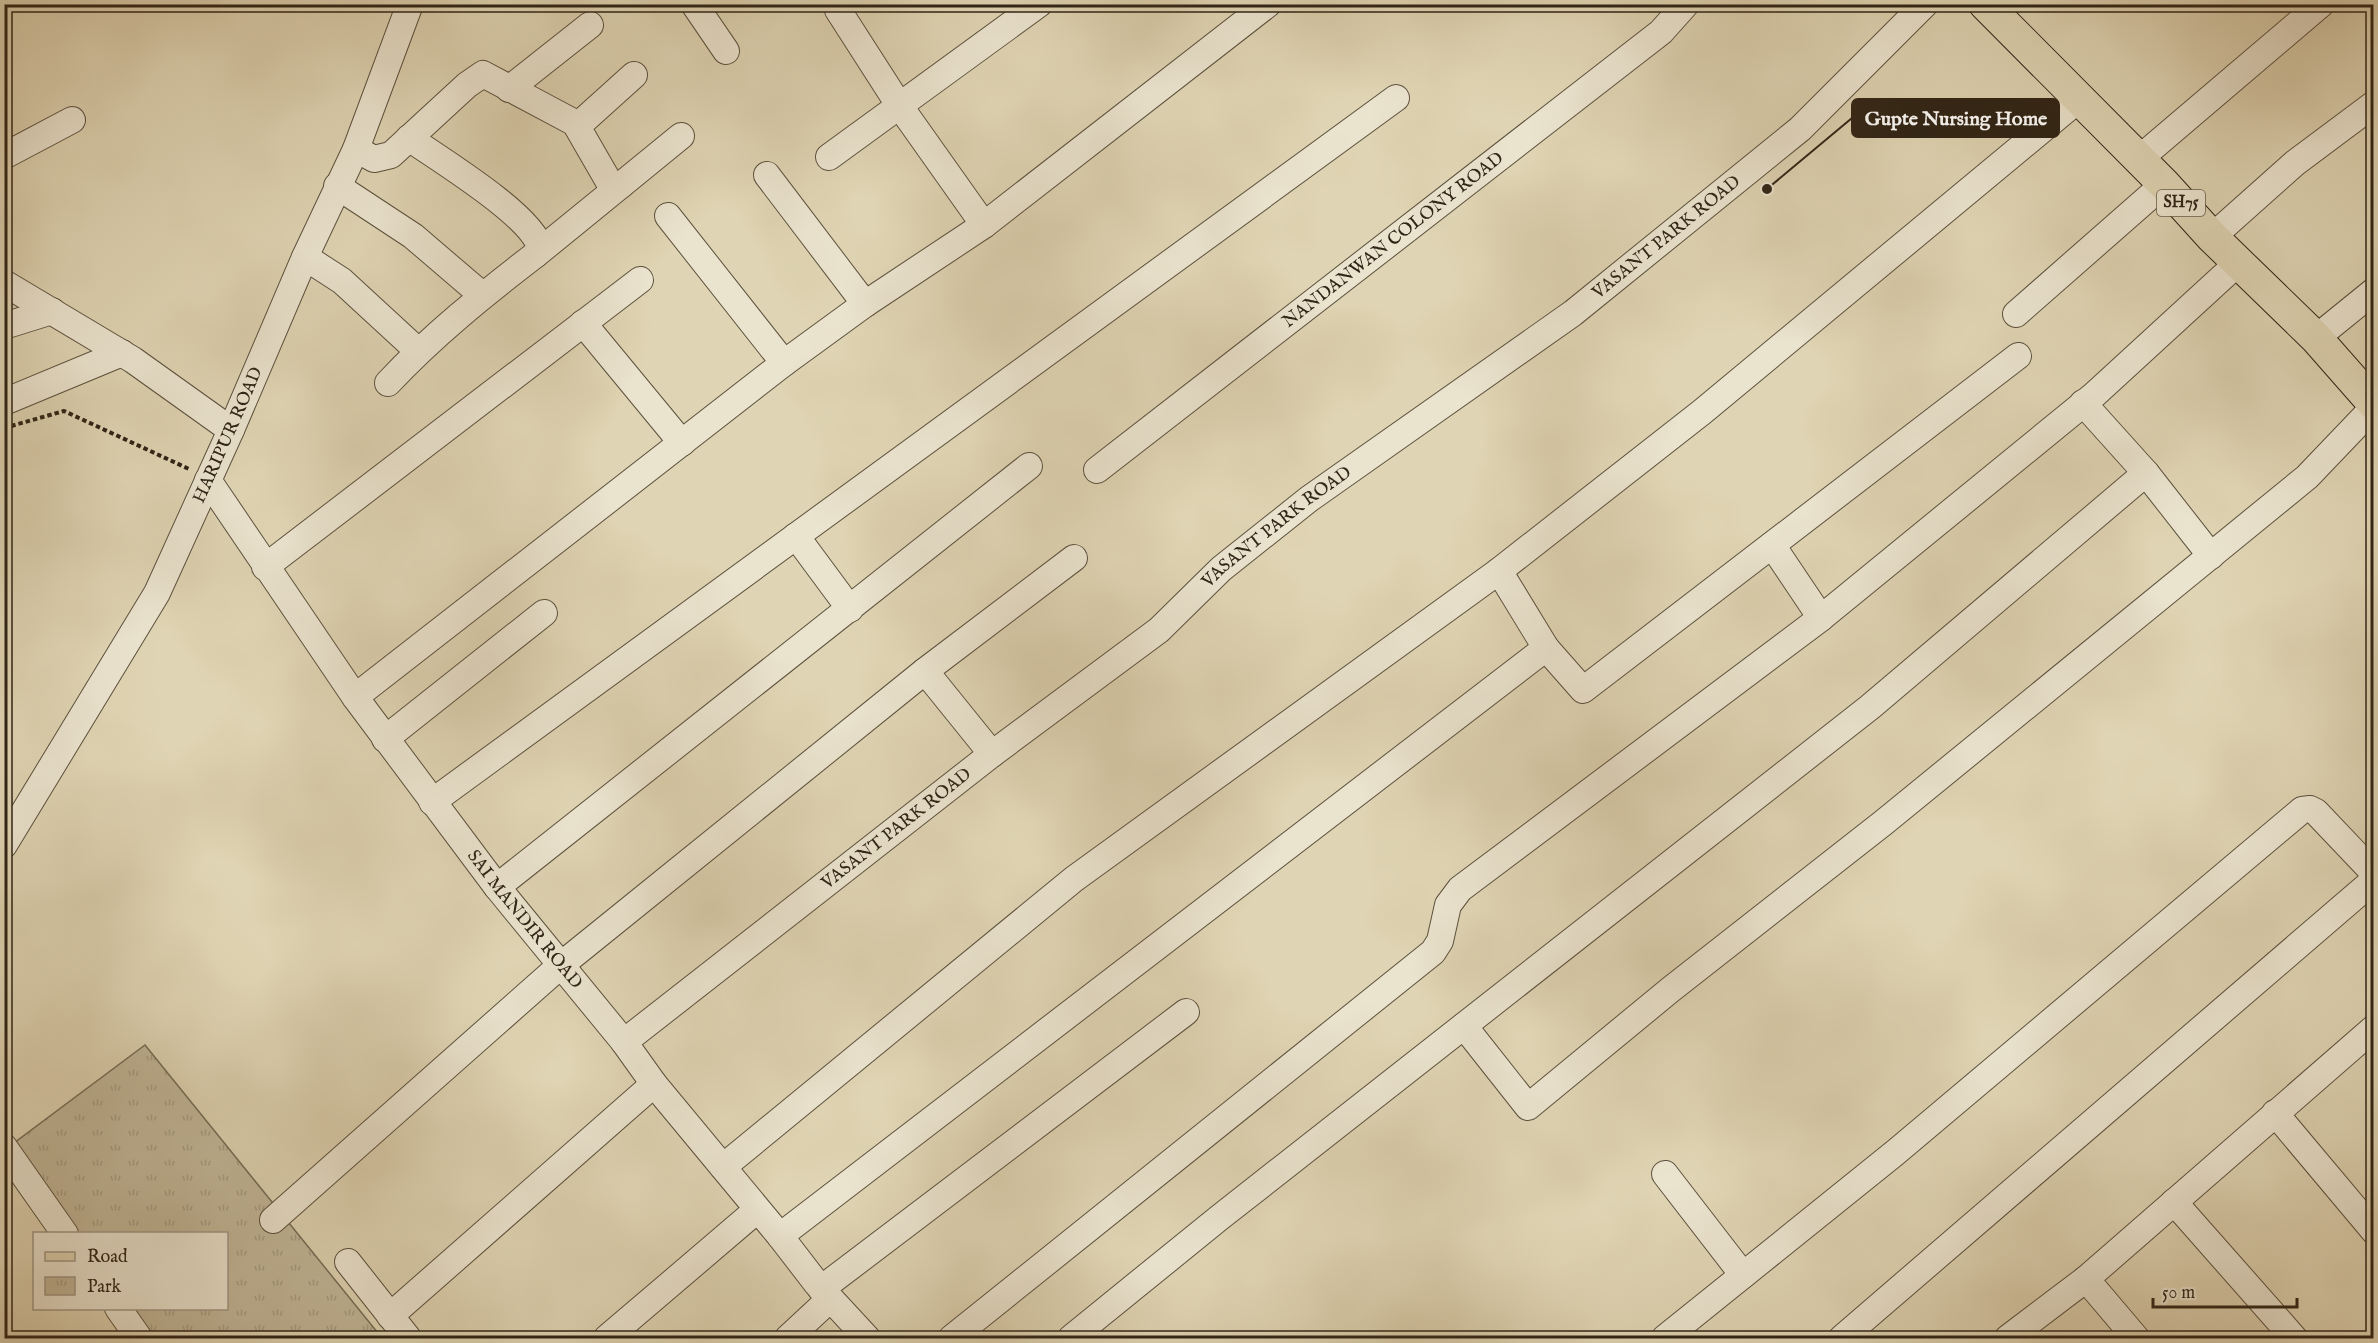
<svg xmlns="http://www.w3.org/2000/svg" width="2378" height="1343" viewBox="0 0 2378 1343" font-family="'IM FELL English',serif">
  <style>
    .park { fill: url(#park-tufts); stroke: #786e58; stroke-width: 1.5 }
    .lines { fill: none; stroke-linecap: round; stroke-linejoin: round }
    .minor-casing { stroke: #5c513e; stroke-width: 28 }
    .major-casing { stroke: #302517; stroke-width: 34 }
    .path { stroke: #302517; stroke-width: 4; stroke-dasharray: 4.5 3; stroke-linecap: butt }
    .minor { stroke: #eae3ce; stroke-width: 26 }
    .major { stroke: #dfd4b3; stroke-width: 32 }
    .labels { text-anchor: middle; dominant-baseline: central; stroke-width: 4.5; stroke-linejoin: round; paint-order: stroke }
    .shield { fill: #eae3ce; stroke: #685e4e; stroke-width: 1.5 }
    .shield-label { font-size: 16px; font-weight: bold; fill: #302517 }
    .street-label { font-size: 18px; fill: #302517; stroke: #eae3ce }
    .leader { fill: none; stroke: #302517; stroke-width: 2 }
    .callout-dot { fill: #302517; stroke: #eae3ce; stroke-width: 2 }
    .callout { fill: #302517; stroke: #302517; stroke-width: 2 }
    .callout-label { font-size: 20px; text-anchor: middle; font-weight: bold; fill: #fff }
  </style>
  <defs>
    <pattern id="park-tufts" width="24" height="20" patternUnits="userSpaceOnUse" patternTransform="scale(1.5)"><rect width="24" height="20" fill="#c1b698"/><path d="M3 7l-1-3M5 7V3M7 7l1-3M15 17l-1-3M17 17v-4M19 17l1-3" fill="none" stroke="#a69c82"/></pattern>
  </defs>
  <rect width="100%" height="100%" fill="#dfd4b3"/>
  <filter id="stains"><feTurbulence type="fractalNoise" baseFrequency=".00333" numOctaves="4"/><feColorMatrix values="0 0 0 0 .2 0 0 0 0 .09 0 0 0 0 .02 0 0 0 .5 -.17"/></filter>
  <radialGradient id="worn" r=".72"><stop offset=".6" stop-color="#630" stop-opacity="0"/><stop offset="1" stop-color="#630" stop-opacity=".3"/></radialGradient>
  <path class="park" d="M 145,1045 L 382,1338 L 154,1338 L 130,1309 L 226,1308 L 226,1234 L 72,1233 L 6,1149 Z"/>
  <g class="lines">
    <defs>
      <g id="minor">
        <path d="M 694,4 L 726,51"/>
        <path d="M 837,4 L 838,10 L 899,105 L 984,225"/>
        <path d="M 634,75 L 583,121 L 575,123 L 609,182 L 614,186 L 621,185 L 681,136"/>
        <path d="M 509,89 L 590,25"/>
        <path d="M 356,149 L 374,159 L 391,155 L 467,85 L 483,74 L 575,123"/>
        <path d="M 4,156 L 72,120"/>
        <path d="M 829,157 L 1039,4"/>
        <path d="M 2139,159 L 2321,4"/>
        <path d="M 767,175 L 865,304"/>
        <path d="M 337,186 L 413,236 L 482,295"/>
        <path d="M 668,216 L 784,363"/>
        <path d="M 2212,237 L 2295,163 L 2374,104"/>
        <path d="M 535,255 L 621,185"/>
        <path d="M 305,257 L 342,281 L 418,351"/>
        <path d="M 4,283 L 133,360 L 231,430"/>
        <path d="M 2016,314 L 2164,184"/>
        <path d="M 583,323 L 682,443"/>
        <path d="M 4,326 L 52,311"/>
        <path d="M 2316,338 L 2374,291"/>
        <path d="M 388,383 C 433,335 483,295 535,255 L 540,248 C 533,216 439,159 409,138"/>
        <path d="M 4,402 L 122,353"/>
        <path d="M 2083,403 L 2146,473 L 2211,556"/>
        <path id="s1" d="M 1097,470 L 1661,32 L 1686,4"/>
        <path id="s2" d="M 208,480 L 355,697 L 497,887 L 624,1042 L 654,1084 L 780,1236 L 817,1284 L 867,1338"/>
        <path d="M 796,536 L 850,609"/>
        <path d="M 1772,545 L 1821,618"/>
        <path d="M 265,567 L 640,280"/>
        <path d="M 1499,571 L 1546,648"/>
        <path d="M 925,671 L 992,754"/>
        <path d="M 355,697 L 784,363 L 865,304 L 984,225 L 1268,4"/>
        <path d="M 385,739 L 544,613"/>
        <path d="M 432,802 L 1396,98"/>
        <path id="s3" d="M 4,845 L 157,593 L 231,430 L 305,257 L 356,149 L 410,4"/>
        <path d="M 497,887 L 1029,466"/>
        <path d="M 1464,1026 L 1528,1107 L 1670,990 L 1883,823 L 2307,477 L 2374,407"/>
        <path id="s4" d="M 624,1042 L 992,754 L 1159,630 L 1221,569 L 1309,499 L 1573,313 L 1800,129 L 1925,4"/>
        <path d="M 2275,1113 L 2374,1231"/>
        <path d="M 4,1147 L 65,1234"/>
        <path d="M 723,1167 L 1074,879 L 1499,571 L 1702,412 L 2079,99"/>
        <path d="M 1665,1174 L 1743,1275"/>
        <path d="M 2174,1202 L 2294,1338"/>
        <path d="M 273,1220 L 561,965 L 925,671 L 1074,558"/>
        <path d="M 780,1236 L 1546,648 L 1583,690 L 2018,356"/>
        <path d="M 348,1262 L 408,1338"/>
        <path d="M 2086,1279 L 2136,1338"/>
        <path d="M 821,1289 L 1186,1012"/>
        <path d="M 118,1308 L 139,1338"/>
        <path d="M 390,1316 L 654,1084"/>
        <path d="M 607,1338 L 757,1210"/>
        <path d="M 788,1338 L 830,1299"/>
        <path d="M 952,1338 L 1433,952 L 1440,941 L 1448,905 L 1460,889 L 1821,618 L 2094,395 L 2239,262"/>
        <path d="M 1071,1338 L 1219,1218 L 1870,707 L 2146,473"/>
        <path d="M 1665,1338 L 1896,1152 L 2302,810 L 2310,809 L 2316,812 L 2374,873"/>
        <path d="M 1842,1338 L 2374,880"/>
        <path d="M 2008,1338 L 2086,1279 L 2374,1028"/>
      </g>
      <path id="major" d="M 1985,4 L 2164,184 L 2212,237 L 2316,338 L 2374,404"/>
    </defs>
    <use href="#minor" class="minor-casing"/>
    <use href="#major" class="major-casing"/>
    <path class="path" d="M 4,428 L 64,411 L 189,469"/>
    <use href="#minor" class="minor"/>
    <use href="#major" class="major"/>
  </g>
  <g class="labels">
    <rect class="shield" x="2157" y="190" width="48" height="26" rx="4.5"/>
    <g class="shield-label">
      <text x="2181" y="203">SH75</text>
    </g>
    <g class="street-label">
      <text stroke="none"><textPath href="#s4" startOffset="1318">VASANT PARK ROAD</textPath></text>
      <text stroke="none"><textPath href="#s1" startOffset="375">NANDANWAN COLONY ROAD</textPath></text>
      <text stroke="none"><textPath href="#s3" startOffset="468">HARIPUR ROAD</textPath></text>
      <text stroke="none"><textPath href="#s4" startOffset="832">VASANT PARK ROAD</textPath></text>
      <text stroke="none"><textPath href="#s4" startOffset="346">VASANT PARK ROAD</textPath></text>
      <text stroke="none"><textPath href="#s2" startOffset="542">SAI MANDIR ROAD</textPath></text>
    </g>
  </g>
  <path class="leader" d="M1767 189L1852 118"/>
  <circle class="callout-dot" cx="1767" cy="189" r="6"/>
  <rect class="callout" x="1852" y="99" width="207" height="38" rx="6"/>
  <g class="callout-label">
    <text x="1956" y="125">Gupte Nursing Home</text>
  </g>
  <rect width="2378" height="1343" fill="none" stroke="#dfd4b3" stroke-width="24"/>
  <rect x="6" y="6" width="2366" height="1331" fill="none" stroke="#302517" stroke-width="3"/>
  <rect x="12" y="12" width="2354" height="1319" fill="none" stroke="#302517" stroke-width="1.5"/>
  <rect x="33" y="1232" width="195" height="78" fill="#eae3ce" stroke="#a09785" stroke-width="1.5"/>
  <rect x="45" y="1252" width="30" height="9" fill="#dfd4b3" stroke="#a09785" stroke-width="1.5"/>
  <text x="87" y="1262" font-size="18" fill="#302517">Road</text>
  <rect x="45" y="1277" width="30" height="18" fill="url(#park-tufts)" stroke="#a09785" stroke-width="1.5"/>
  <text x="87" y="1292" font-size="18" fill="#302517">Park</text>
  <path d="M2153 1298v9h144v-9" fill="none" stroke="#302517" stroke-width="3"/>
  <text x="2162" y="1298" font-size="18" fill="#302517" stroke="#eae3ce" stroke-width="4.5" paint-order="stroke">50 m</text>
  <rect width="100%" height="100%" filter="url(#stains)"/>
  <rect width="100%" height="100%" fill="url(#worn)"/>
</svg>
